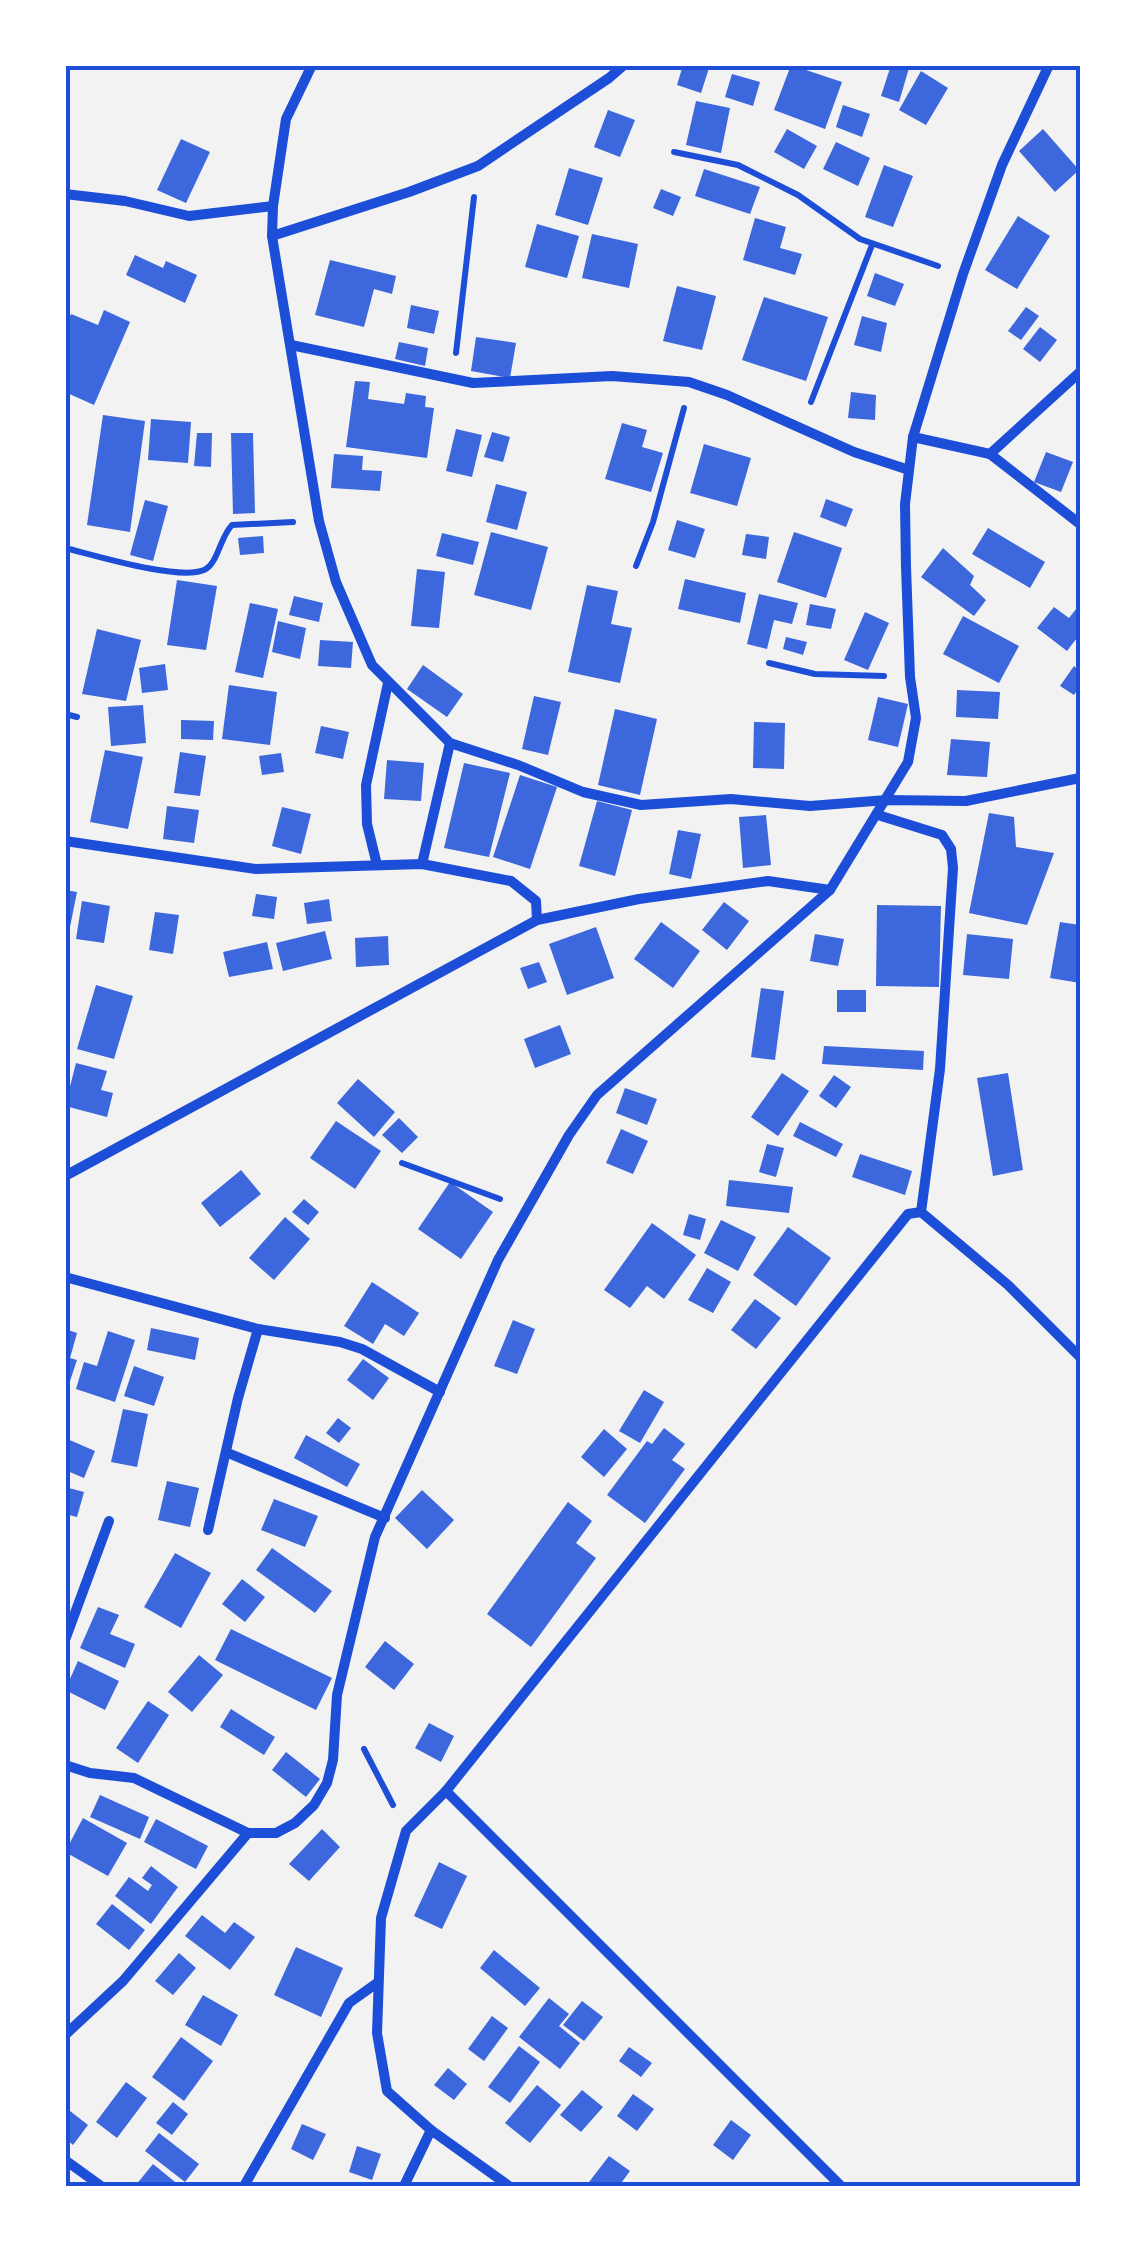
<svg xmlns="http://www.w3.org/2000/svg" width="1145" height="2251" viewBox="0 0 1145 2251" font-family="'Fira Sans',sans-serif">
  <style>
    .building { fill: #3d67dc }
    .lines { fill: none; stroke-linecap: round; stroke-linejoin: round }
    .path { stroke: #1d4ed8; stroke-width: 6 }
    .minor { stroke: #1d4ed8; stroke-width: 10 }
    .neatline { fill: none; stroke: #1d4ed8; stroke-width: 4 }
  </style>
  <rect width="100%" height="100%" fill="#f2f2f2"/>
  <g class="building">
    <path d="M 683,65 L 710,65 L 701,93 L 677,85 Z"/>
    <path d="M 791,65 L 842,82 L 825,129 L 774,110 Z"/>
    <path d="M 891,65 L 909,68 L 899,102 L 881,96 Z"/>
    <path d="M 921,71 L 948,88 L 926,125 L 899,110 Z"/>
    <path d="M 732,74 L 760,82 L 753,106 L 725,97 Z"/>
    <path d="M 696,101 L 730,108 L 721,153 L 686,145 Z"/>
    <path d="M 843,105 L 870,114 L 862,137 L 836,127 Z"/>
    <path d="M 608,110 L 635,120 L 620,157 L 594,147 Z"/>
    <path d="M 787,129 L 817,146 L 804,169 L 774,152 Z"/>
    <path d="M 1043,129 L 1079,170 L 1055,192 L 1019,151 Z"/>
    <path d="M 181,139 L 210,152 L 186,203 L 157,190 Z"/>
    <path d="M 836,142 L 870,158 L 858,186 L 823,169 Z"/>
    <path d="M 884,165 L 913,176 L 893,227 L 865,217 Z"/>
    <path d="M 569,168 L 603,178 L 588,225 L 555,215 Z"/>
    <path d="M 704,169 L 760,187 L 750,214 L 695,196 Z"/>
    <path d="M 661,189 L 681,197 L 673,216 L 653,208 Z"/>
    <path d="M 1018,216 L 1050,236 L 1017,289 L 985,270 Z"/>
    <path d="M 755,218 L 786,227 L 780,248 L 802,254 L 795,275 L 743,260 Z"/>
    <path d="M 537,224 L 579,236 L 567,278 L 525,267 Z"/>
    <path d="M 592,234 L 638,244 L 629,288 L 582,278 Z"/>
    <path d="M 135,255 L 163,268 L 166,261 L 197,275 L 185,303 L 126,275 Z"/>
    <path d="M 330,260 L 396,276 L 392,294 L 374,289 L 364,327 L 315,315 Z"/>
    <path d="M 875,273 L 904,284 L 895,306 L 867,296 Z"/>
    <path d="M 677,286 L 716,296 L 702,350 L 663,341 Z"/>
    <path d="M 764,297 L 828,317 L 806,381 L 742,360 Z"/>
    <path d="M 411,305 L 439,311 L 434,334 L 407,328 Z"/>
    <path d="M 1026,307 L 1039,316 L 1021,340 L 1008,331 Z"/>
    <path d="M 104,310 L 130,322 L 94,405 L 65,392 L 65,328 L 71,314 L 98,325 Z"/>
    <path d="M 862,316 L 887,323 L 881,352 L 854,345 Z"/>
    <path d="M 1040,327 L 1057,340 L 1040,362 L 1023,349 Z"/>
    <path d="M 476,337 L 516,343 L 510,378 L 471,371 Z"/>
    <path d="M 399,342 L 428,348 L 425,366 L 395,359 Z"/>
    <path d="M 355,381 L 370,382 L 368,399 L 404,404 L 406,393 L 426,396 L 425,407 L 434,408 L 427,458 L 346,447 Z"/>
    <path d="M 851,392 L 876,395 L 875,420 L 848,418 Z"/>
    <path d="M 103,415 L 145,421 L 130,532 L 87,525 Z"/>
    <path d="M 151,419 L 191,422 L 188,463 L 148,460 Z"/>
    <path d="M 622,423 L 647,430 L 642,447 L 663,453 L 651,492 L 605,479 Z"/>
    <path d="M 456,429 L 482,435 L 472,477 L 446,471 Z"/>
    <path d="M 492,432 L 510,437 L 503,462 L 484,457 Z"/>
    <path d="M 197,433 L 212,433 L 211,467 L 194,466 Z"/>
    <path d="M 231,433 L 253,433 L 255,513 L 233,514 Z"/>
    <path d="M 704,444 L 751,458 L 737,506 L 690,493 Z"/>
    <path d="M 1046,452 L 1073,462 L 1061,492 L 1034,482 Z"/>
    <path d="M 334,454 L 363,456 L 362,470 L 382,471 L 380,491 L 331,488 Z"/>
    <path d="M 496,484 L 527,492 L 517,530 L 486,522 Z"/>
    <path d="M 826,499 L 853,509 L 846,527 L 820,517 Z"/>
    <path d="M 145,500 L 168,506 L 153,561 L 130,555 Z"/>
    <path d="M 677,520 L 705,529 L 695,558 L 668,550 Z"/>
    <path d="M 988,528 L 1045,562 L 1030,588 L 972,554 Z"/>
    <path d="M 491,532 L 548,547 L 531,610 L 474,595 Z"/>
    <path d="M 794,532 L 842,548 L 826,598 L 777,582 Z"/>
    <path d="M 442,533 L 479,542 L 473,565 L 436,556 Z"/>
    <path d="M 746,534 L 769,537 L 766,559 L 742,555 Z"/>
    <path d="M 263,536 L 264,553 L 240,555 L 238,538 Z"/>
    <path d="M 943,548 L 974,576 L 970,585 L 986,600 L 974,616 L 921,577 Z"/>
    <path d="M 417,569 L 445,572 L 439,628 L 411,626 Z"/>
    <path d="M 685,579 L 746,593 L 740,623 L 678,609 Z"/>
    <path d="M 177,580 L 217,586 L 206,650 L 167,645 Z"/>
    <path d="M 587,585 L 618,591 L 611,624 L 632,628 L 620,683 L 568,672 Z"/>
    <path d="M 759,594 L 798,603 L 792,624 L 774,620 L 767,649 L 747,644 Z"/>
    <path d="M 294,596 L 323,603 L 319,622 L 289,615 Z"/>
    <path d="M 250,603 L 278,609 L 263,678 L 235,672 Z"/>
    <path d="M 810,604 L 836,609 L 831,629 L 806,625 Z"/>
    <path d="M 1080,604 L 1080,634 L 1067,651 L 1037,628 L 1054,607 L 1069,618 Z"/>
    <path d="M 865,612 L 889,623 L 868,670 L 844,660 Z"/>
    <path d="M 963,616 L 1019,646 L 999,683 L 943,654 Z"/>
    <path d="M 278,621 L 306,628 L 300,659 L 272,652 Z"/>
    <path d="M 97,629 L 141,640 L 126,701 L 82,694 Z"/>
    <path d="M 786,637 L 807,642 L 803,655 L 783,649 Z"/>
    <path d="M 320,640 L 353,642 L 351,668 L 318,666 Z"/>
    <path d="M 165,664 L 168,690 L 142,693 L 139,668 Z"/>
    <path d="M 423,665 L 463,694 L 447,717 L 407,689 Z"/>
    <path d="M 1074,666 L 1080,671 L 1080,686 L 1074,695 L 1060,686 Z"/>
    <path d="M 229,685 L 277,692 L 270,745 L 222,739 Z"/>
    <path d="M 957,690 L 1000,692 L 998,719 L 956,717 Z"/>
    <path d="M 534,696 L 561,702 L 548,755 L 522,749 Z"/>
    <path d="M 878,697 L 908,704 L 898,747 L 868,740 Z"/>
    <path d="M 143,705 L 146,743 L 111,746 L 108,707 Z"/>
    <path d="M 615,709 L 657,719 L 640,795 L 598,785 Z"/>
    <path d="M 181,720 L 214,721 L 213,740 L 181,739 Z"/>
    <path d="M 754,722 L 785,723 L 784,769 L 753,768 Z"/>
    <path d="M 321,726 L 349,732 L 343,759 L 315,753 Z"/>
    <path d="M 951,739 L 990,742 L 987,777 L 947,775 Z"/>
    <path d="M 105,750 L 143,757 L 128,829 L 90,822 Z"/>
    <path d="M 180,752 L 206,756 L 200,796 L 174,793 Z"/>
    <path d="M 281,753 L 284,772 L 262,775 L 259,756 Z"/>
    <path d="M 387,760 L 424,763 L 421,801 L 384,799 Z"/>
    <path d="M 464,763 L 510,773 L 489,857 L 444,848 Z"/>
    <path d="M 520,775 L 557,787 L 530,869 L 493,857 Z"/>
    <path d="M 597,801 L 632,810 L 615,876 L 579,866 Z"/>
    <path d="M 167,806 L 199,810 L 194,843 L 163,839 Z"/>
    <path d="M 282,807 L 311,814 L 301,854 L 272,846 Z"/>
    <path d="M 989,813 L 1014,817 L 1016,847 L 1054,853 L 1027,925 L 969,913 Z"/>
    <path d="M 766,815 L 771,865 L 743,868 L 739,817 Z"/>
    <path d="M 678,830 L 701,834 L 691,879 L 669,874 Z"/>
    <path d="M 65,890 L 77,892 L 67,942 L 65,942 Z"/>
    <path d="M 256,894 L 277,897 L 274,919 L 252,916 Z"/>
    <path d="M 329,899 L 332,921 L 307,924 L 304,903 Z"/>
    <path d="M 82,901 L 110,906 L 104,943 L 76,939 Z"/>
    <path d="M 724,902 L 749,921 L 727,950 L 702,930 Z"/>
    <path d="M 877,905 L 941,906 L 939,987 L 876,986 Z"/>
    <path d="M 155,912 L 179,915 L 173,954 L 149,950 Z"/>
    <path d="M 661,922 L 700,951 L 673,988 L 634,959 Z"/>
    <path d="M 1060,922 L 1080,925 L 1080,983 L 1050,978 Z"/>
    <path d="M 596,927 L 614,978 L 567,995 L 549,944 Z"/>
    <path d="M 325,931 L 332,959 L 283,971 L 276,943 Z"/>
    <path d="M 815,934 L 844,939 L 838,966 L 810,961 Z"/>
    <path d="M 967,934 L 1013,939 L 1009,979 L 963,975 Z"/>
    <path d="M 388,936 L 389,965 L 356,967 L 355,938 Z"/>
    <path d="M 267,942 L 273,969 L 229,977 L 223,952 Z"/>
    <path d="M 539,962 L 547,982 L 528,989 L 520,968 Z"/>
    <path d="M 96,985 L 133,996 L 114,1059 L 77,1049 Z"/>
    <path d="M 761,988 L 784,991 L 775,1060 L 751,1057 Z"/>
    <rect x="837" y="990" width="29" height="22"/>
    <path d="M 560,1025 L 571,1054 L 535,1068 L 524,1039 Z"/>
    <path d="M 824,1046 L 924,1051 L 923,1070 L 822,1064 Z"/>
    <path d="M 76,1063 L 107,1071 L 101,1090 L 113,1093 L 107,1117 L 65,1106 Z"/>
    <path d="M 782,1073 L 809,1091 L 778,1136 L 751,1117 Z"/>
    <path d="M 1008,1073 L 1023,1170 L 993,1176 L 977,1078 Z"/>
    <path d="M 834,1075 L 851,1087 L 836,1108 L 819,1096 Z"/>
    <path d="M 358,1079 L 395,1112 L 374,1137 L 337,1103 Z"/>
    <path d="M 625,1088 L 657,1099 L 647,1125 L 616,1113 Z"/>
    <path d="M 399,1118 L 418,1137 L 402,1153 L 382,1135 Z"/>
    <path d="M 336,1121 L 381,1151 L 355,1189 L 310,1158 Z"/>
    <path d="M 800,1122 L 843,1144 L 836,1157 L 793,1136 Z"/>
    <path d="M 621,1129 L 648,1141 L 633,1174 L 606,1163 Z"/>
    <path d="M 767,1144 L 784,1148 L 776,1177 L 759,1172 Z"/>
    <path d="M 860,1154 L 912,1171 L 905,1195 L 852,1177 Z"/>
    <path d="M 241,1170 L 261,1194 L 220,1227 L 201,1203 Z"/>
    <path d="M 729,1180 L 793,1187 L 789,1213 L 726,1206 Z"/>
    <path d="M 450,1182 L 493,1212 L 461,1259 L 418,1229 Z"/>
    <path d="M 304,1199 L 319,1212 L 308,1225 L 292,1212 Z"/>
    <path d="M 689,1214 L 706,1219 L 700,1240 L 683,1235 Z"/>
    <path d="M 285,1217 L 310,1239 L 274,1280 L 249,1258 Z"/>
    <path d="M 721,1220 L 756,1237 L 738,1271 L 704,1253 Z"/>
    <path d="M 652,1223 L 696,1255 L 664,1299 L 647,1286 L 630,1308 L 604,1290 Z"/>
    <path d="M 788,1227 L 831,1258 L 796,1306 L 753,1275 Z"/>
    <path d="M 707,1268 L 731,1282 L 713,1313 L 688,1300 Z"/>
    <path d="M 372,1282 L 419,1313 L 404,1336 L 385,1324 L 373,1344 L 344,1326 Z"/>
    <path d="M 755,1299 L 781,1318 L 756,1349 L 731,1330 Z"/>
    <path d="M 513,1320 L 535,1329 L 517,1374 L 494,1366 Z"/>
    <path d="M 151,1328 L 199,1338 L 195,1360 L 147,1350 Z"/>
    <path d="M 65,1329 L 77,1333 L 70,1358 L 77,1360 L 70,1381 L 65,1380 Z"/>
    <path d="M 108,1331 L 135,1340 L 115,1402 L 76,1389 L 84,1362 L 97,1366 Z"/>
    <path d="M 363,1359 L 389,1378 L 373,1400 L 347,1380 Z"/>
    <path d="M 134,1366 L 164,1377 L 154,1406 L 124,1396 Z"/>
    <path d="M 644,1390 L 664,1402 L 640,1443 L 619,1431 Z"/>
    <path d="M 123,1409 L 148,1414 L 137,1467 L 111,1462 Z"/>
    <path d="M 338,1418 L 351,1428 L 339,1443 L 326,1433 Z"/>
    <path d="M 664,1428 L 685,1444 L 672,1460 L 685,1469 L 645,1523 L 607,1495 L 647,1441 L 652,1444 Z"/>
    <path d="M 604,1429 L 627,1449 L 604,1477 L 581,1457 Z"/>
    <path d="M 306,1435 L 360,1464 L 347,1487 L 294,1458 Z"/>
    <path d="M 65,1438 L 95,1451 L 84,1478 L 65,1470 Z"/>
    <path d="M 167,1481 L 199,1488 L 190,1527 L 158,1520 Z"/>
    <path d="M 65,1487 L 84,1492 L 77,1517 L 65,1514 Z"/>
    <path d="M 422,1490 L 454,1520 L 427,1549 L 395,1518 Z"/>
    <path d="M 274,1499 L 318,1516 L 305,1547 L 261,1530 Z"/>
    <path d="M 568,1502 L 592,1521 L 576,1543 L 596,1558 L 531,1647 L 487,1614 Z"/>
    <path d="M 272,1548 L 332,1591 L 315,1613 L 256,1570 Z"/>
    <path d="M 175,1553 L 211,1573 L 181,1628 L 144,1607 Z"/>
    <path d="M 242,1579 L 265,1597 L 245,1622 L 222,1604 Z"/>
    <path d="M 98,1607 L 119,1615 L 110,1634 L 135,1644 L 125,1668 L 80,1648 Z"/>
    <path d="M 231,1629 L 332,1678 L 316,1710 L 215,1660 Z"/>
    <path d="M 385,1641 L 414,1664 L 394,1690 L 365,1667 Z"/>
    <path d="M 199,1655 L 223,1675 L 192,1712 L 168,1692 Z"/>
    <path d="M 78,1661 L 119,1681 L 105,1710 L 65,1690 Z"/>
    <path d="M 148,1701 L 169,1715 L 138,1763 L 116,1748 Z"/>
    <path d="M 231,1709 L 275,1737 L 264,1755 L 220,1727 Z"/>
    <path d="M 429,1723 L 454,1736 L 441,1762 L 415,1748 Z"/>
    <path d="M 286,1752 L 320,1779 L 306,1797 L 272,1770 Z"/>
    <path d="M 100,1795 L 149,1817 L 140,1839 L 90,1817 Z"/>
    <path d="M 83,1818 L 127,1843 L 108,1876 L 65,1852 Z"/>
    <path d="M 156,1819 L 208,1846 L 196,1869 L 144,1842 Z"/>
    <path d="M 322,1829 L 340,1847 L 309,1881 L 289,1864 Z"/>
    <path d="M 439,1862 L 467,1876 L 442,1929 L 414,1916 Z"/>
    <path d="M 151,1866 L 178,1887 L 151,1924 L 115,1896 L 129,1877 L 148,1891 L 152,1885 L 142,1878 Z"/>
    <path d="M 112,1904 L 145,1930 L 129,1950 L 96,1924 Z"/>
    <path d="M 202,1915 L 225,1933 L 234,1922 L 255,1937 L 230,1970 L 185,1936 Z"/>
    <path d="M 296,1947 L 343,1968 L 321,2017 L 274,1995 Z"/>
    <path d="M 494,1950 L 540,1988 L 525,2006 L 480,1968 Z"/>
    <path d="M 179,1953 L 196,1968 L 173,1995 L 155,1981 Z"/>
    <path d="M 203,1995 L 238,2015 L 221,2046 L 185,2025 Z"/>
    <path d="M 549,1998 L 569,2014 L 559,2026 L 580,2043 L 560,2069 L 519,2037 Z"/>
    <path d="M 582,2001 L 603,2017 L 584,2041 L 563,2025 Z"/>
    <path d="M 492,2016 L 508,2028 L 484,2061 L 468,2049 Z"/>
    <path d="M 181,2037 L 213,2061 L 184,2101 L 152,2077 Z"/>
    <path d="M 519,2046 L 540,2062 L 510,2103 L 488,2087 Z"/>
    <path d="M 629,2047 L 652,2063 L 641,2077 L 619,2061 Z"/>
    <path d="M 448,2068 L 467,2084 L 454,2100 L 434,2085 Z"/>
    <path d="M 126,2082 L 147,2098 L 117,2138 L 96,2122 Z"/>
    <path d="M 537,2085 L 561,2105 L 530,2143 L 505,2123 Z"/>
    <path d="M 582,2090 L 603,2107 L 581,2132 L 560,2115 Z"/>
    <path d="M 633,2094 L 654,2109 L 637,2131 L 617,2116 Z"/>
    <path d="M 173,2102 L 188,2114 L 172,2135 L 156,2123 Z"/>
    <path d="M 70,2111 L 88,2125 L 73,2145 L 65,2138 L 65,2117 Z"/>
    <path d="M 731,2120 L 751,2135 L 733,2160 L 713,2145 Z"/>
    <path d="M 302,2124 L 326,2134 L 313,2160 L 291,2149 Z"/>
    <path d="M 159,2133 L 199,2164 L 185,2182 L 145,2151 Z"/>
    <path d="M 357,2146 L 381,2154 L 372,2180 L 349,2172 Z"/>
    <path d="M 609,2156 L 630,2171 L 619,2186 L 594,2186 L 589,2182 Z"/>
    <path d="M 153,2164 L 180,2186 L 135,2186 Z"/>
  </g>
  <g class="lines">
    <g class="path">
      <path d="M 674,152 L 738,165 L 798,195 L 860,239 L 938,266"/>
      <path d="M 456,353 L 474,197"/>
      <path d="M 811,402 L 872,245"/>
      <path d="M 65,548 C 94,555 178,581 204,570 C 218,564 220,537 232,525 L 293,522"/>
      <path d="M 636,566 L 653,522 L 684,408"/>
      <path d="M 769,663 L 815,674 L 884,676"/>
      <path d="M 65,714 L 77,717"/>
      <path d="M 402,1163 L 500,1199"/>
      <path d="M 364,1749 L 393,1805"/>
    </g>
    <g class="minor">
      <path d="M 312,65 L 286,119 L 273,206 L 272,236 L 319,521 L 336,582 L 372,665 L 450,743 L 518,765 L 583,792 L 641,805 L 731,799 L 810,806 L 887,800 L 966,801 L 1080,778"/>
      <path d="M 65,194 L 125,201 L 189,216 L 273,206"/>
      <path d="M 272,236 L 409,192 L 478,166 L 609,78 L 624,65"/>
      <path d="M 291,345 L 473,383 L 612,376 L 689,382 L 727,395 L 854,452 L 909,470"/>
      <path d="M 913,437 L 990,454 L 1080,372"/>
      <path d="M 990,454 L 1080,524"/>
      <path d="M 878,815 L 942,835 L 951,849 L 953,868 L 940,1069 L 921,1212 L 1008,1285 L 1080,1357"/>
      <path d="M 65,841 L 256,869 L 422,864 L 511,881 L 536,901 L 537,920"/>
      <path d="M 422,864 L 450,743"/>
      <path d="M 377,865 L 367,824 L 366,785 L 388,683"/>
      <path d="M 65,1176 L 537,920 L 639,899 L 768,881 L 830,890"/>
      <path d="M 65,1277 L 258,1329 L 340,1342 L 362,1349 L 440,1392"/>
      <path d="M 228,1453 L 385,1518"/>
      <path d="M 208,1530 L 238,1398 L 258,1329"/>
      <path d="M 65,1640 L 109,1521"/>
      <path d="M 65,1765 L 90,1773 L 134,1778 L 248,1833"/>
      <path d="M 446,1791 L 841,2186"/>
      <path d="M 65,2035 L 123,1981 L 248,1833 L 276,1833 L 295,1823 L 314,1805 L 327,1783 L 333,1760 L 337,1695 L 375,1537 L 498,1260 L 569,1135 L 597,1095 L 830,890 L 908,762 L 916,718 L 910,677 L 906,567 L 905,504 L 913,437 L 963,274 L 1002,165 L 1049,65"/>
      <path d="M 65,2160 L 101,2186"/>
      <path d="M 244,2186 L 349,2003 L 377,1983"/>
      <path d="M 404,2186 L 431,2130"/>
      <path d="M 509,2186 L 431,2130 L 387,2091 L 377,2033 L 381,1918 L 406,1831 L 446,1791 L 908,1214 L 921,1212"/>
    </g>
  </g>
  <rect width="1145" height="2251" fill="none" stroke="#ffffff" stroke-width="135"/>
  <rect x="68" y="68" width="1010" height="2116" class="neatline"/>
</svg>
